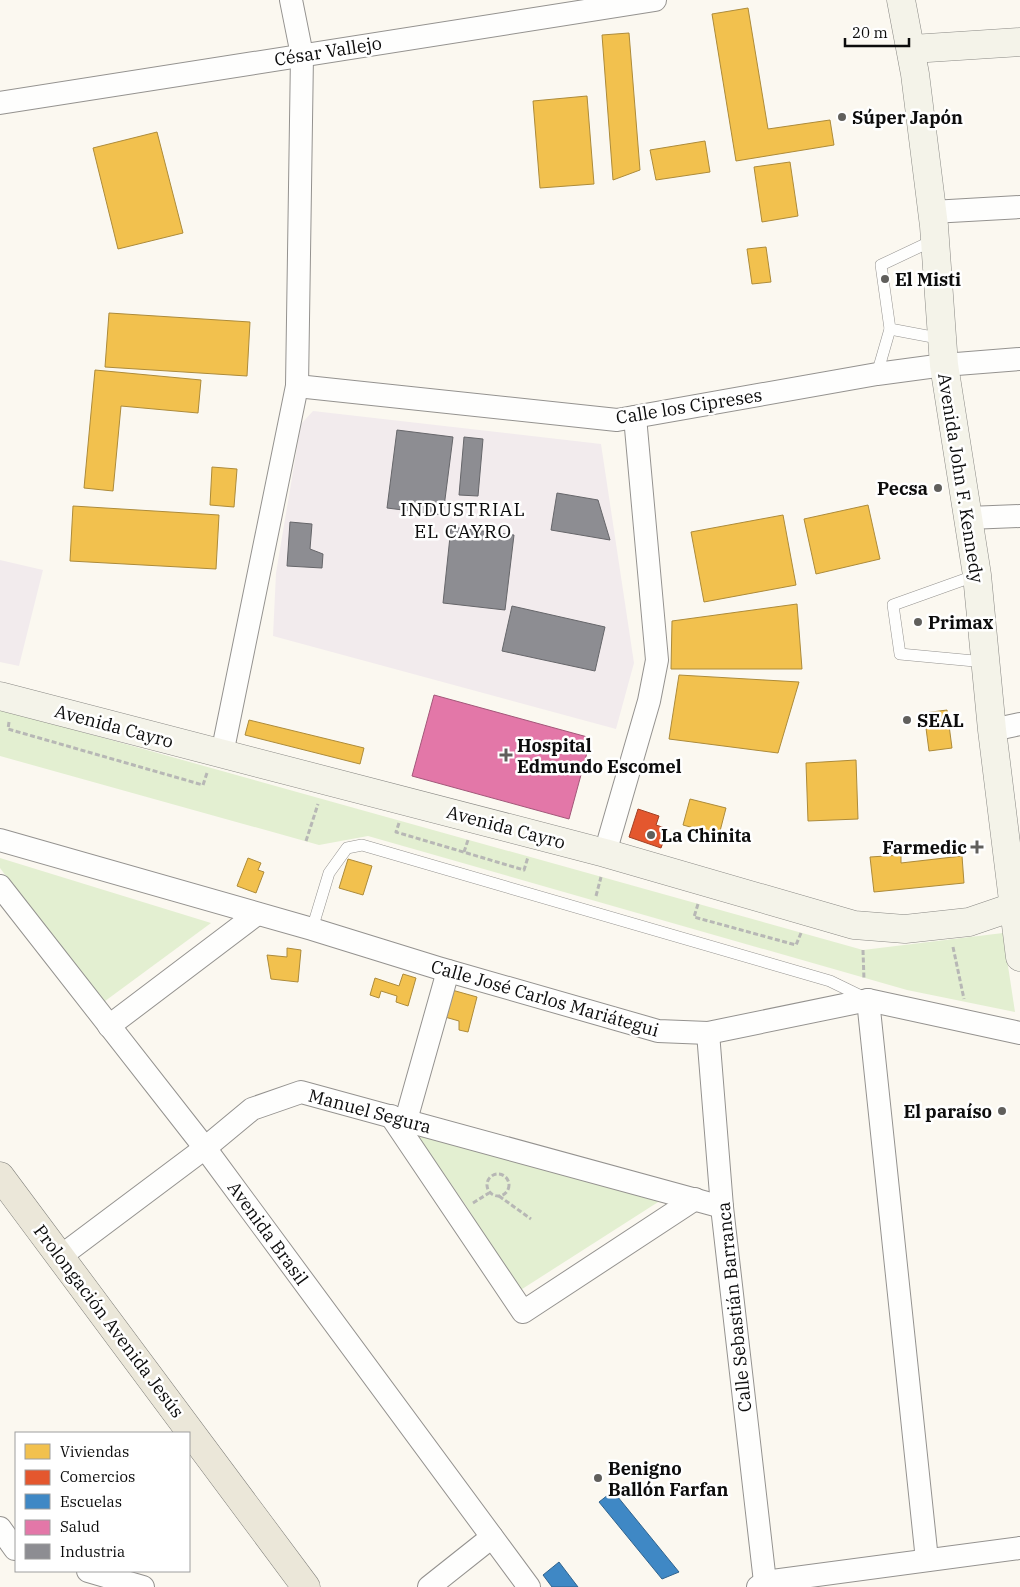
<svg xmlns="http://www.w3.org/2000/svg" width="1020" height="1587" viewBox="0 0 1020 1587" font-family="'IBM Plex Serif',serif">
  <style>
    .industrial { fill: #f2ebed }
    .green { fill: #e3efd1 }
    .homes { fill: #f2c14e; stroke: #ad8b3a }
    .shops { fill: #e4572e; stroke: #a34024 }
    .schools { fill: #3f88c5; stroke: #30638e }
    .health { fill: #e377a8; stroke: #a25779 }
    .industry { fill: #8d8d92; stroke: #66666a }
    .lines { fill: none; stroke-linecap: round; stroke-linejoin: round }
    .lane-casing { stroke: #94928f; stroke-width: 12 }
    .street-casing { stroke: #94928f; stroke-width: 24 }
    .secondary-casing { stroke: #8a8985; stroke-width: 29 }
    .primary-casing { stroke: #81807c; stroke-width: 29 }
    .path { stroke: #b7b7b5; stroke-width: 3; stroke-dasharray: 5 2.5; stroke-linecap: butt }
    .lane { stroke: #fefefd; stroke-width: 11 }
    .street { stroke: #fefefd; stroke-width: 22 }
    .secondary { stroke: #f4f3e9; stroke-width: 28 }
    .primary { stroke: #ebe7d9; stroke-width: 28 }
    .poi-dot { fill: #605f5c; stroke: #fff; stroke-width: 2 }
    .labels { text-anchor: middle; dominant-baseline: central; stroke-width: 5; stroke-linejoin: round; paint-order: stroke }
    .street-label { font-size: 18px; fill: #0c0c0c; stroke: #fff }
    .poi-label { font-size: 18px; font-weight: bold; fill: #0c0c0c; stroke: #fff; text-anchor: start }
    .neighbourhood-label { font-size: 19px; letter-spacing: 1px; fill: #0c0c0c; stroke: #fff }
  </style>
  <rect width="100%" height="100%" fill="#fbf8f0"/>
  <g class="industrial">
    <path d="M 313,411 L 601,444 L 634,663 L 616,729 L 273,636 L 276,573 L 301,424 Z"/>
    <path d="M 0,560 L 43,570 L 19,666 L 0,662 Z"/>
  </g>
  <g class="green">
    <path d="M 0,709 L 863,950 L 1003,933 L 1015,1012 L 907,990 L 368,836 L 319,845 L 0,756 Z"/>
    <path d="M 0,858 L 211,923 L 101,1004 L 0,868 Z"/>
    <path d="M 415,1132 L 666,1197 L 519,1291 L 467,1207 Z"/>
  </g>
  <g class="homes">
    <path d="M 748,8 L 768,129 L 830,120 L 834,145 L 736,161 L 712,14 Z"/>
    <path d="M 629,33 L 640,170 L 613,180 L 602,35 Z"/>
    <path d="M 587,96 L 594,184 L 540,188 L 533,101 Z"/>
    <path d="M 157,132 L 183,233 L 118,249 L 93,148 Z"/>
    <path d="M 705,141 L 710,172 L 656,180 L 650,150 Z"/>
    <path d="M 790,162 L 798,216 L 762,222 L 754,167 Z"/>
    <path d="M 766,247 L 771,282 L 752,284 L 747,249 Z"/>
    <path d="M 109,313 L 250,322 L 247,376 L 105,367 Z"/>
    <path d="M 95,370 L 201,380 L 198,413 L 121,406 L 113,491 L 84,488 Z"/>
    <path d="M 212,467 L 237,469 L 234,507 L 210,505 Z"/>
    <path d="M 868,505 L 880,559 L 816,574 L 804,519 Z"/>
    <path d="M 73,506 L 219,515 L 216,569 L 70,561 Z"/>
    <path d="M 783,515 L 796,585 L 704,602 L 691,532 Z"/>
    <path d="M 797,604 L 802,669 L 671,669 L 672,621 Z"/>
    <path d="M 679,675 L 799,682 L 778,753 L 669,739 Z"/>
    <path d="M 947,710 L 952,748 L 929,751 L 924,713 Z"/>
    <path d="M 249,720 L 364,748 L 360,764 L 245,735 Z"/>
    <path d="M 856,760 L 858,819 L 808,821 L 806,763 Z"/>
    <path d="M 690,799 L 726,808 L 719,835 L 683,825 Z"/>
    <path d="M 901,855 L 901,863 L 962,856 L 964,883 L 874,892 L 870,857 Z"/>
    <path d="M 248,858 L 261,863 L 258,870 L 264,872 L 256,893 L 237,886 Z"/>
    <path d="M 348,859 L 372,866 L 363,895 L 339,888 Z"/>
    <path d="M 287,948 L 301,950 L 298,982 L 271,979 L 267,955 L 287,957 Z"/>
    <path d="M 403,974 L 416,978 L 408,1006 L 396,1002 L 397,996 L 381,991 L 379,998 L 370,995 L 375,978 L 399,986 Z"/>
    <path d="M 452,990 L 477,997 L 468,1032 L 459,1030 L 459,1021 L 445,1017 Z"/>
  </g>
  <path class="shops" d="M 638,809 L 659,816 L 656,825 L 668,829 L 661,848 L 629,837 Z"/>
  <g class="schools">
    <path d="M 613,1491 L 679,1572 L 662,1579 L 599,1502 Z"/>
    <path d="M 559,1562 L 578,1587 L 552,1587 L 543,1575 Z"/>
  </g>
  <path class="health" d="M 434,695 L 591,738 L 569,819 L 412,776 Z"/>
  <g class="industry">
    <path d="M 397,430 L 453,437 L 443,515 L 387,508 Z"/>
    <path d="M 464,437 L 483,439 L 478,496 L 459,495 Z"/>
    <path d="M 557,493 L 598,500 L 610,540 L 551,530 Z"/>
    <path d="M 290,522 L 312,524 L 310,549 L 323,554 L 322,568 L 287,566 Z"/>
    <path d="M 451,527 L 514,535 L 505,610 L 443,603 Z"/>
    <path d="M 512,606 L 605,627 L 595,671 L 502,651 Z"/>
  </g>
  <g class="lines">
    <defs>
      <g id="lane">
        <path d="M 934,240 L 881,265 L 890,329 L 943,339"/>
        <path d="M 877,374 L 890,329"/>
        <path d="M 977,575 L 893,605 L 900,654 L 985,662"/>
        <path d="M 312,929 L 329,873 L 347,848 L 362,845 L 830,981 L 865,998"/>
      </g>
      <g id="street">
        <path d="M 0,103 L 655,0"/>
        <path d="M 932,212 L 1020,207"/>
        <path d="M 297,386 L 617,420 L 877,374 L 944,365 L 1020,359"/>
        <path d="M 968,518 L 1020,516"/>
        <path d="M 992,730 L 1020,724"/>
        <path d="M 222,754 L 297,386 L 302,55 L 291,0"/>
        <path d="M 0,840 L 312,929 L 438,968 L 658,1031 L 708,1033 L 868,1000 L 1020,1033"/>
        <path d="M 605,853 L 649,701 L 657,660 L 635,417"/>
        <path d="M 0,886 L 205,1148 L 529,1587"/>
        <path d="M 868,1000 L 927,1560"/>
        <path d="M 109,1026 L 257,914"/>
        <path d="M 708,1033 L 722,1207 L 765,1582"/>
        <path d="M 391,1116 L 523,1312 L 695,1199"/>
        <path d="M 406,1120 L 448,971"/>
        <path d="M 61,1256 L 205,1148 L 252,1109 L 301,1092 L 722,1207"/>
        <path d="M 0,1528 L 15,1549"/>
        <path d="M 88,1571 L 143,1587"/>
        <path d="M 429,1587 L 492,1537"/>
        <path d="M 758,1587 L 765,1582 L 1020,1548"/>
      </g>
      <g id="secondary">
        <path d="M 901,0 L 915,74 L 934,226 L 944,365 L 977,575 L 992,730 L 1020,957"/>
        <path d="M 912,49 L 1020,42"/>
        <path d="M 0,696 L 605,853 L 854,925 L 905,929 L 969,922 L 1013,907"/>
      </g>
      <path id="primary" d="M 0,1176 L 306,1587"/>
    </defs>
    <use href="#lane" class="lane-casing"/>
    <use href="#street" class="street-casing"/>
    <use href="#secondary" class="secondary-casing"/>
    <use href="#primary" class="primary-casing"/>
    <g class="path">
      <path d="M 9,722 L 8,729 L 203,785 L 207,773"/>
      <path d="M 399,823 L 396,832 L 524,870 L 528,857"/>
      <path d="M 306,841 L 318,804"/>
      <path d="M 464,852 L 468,840"/>
      <path d="M 596,896 L 601,877"/>
      <path d="M 698,904 L 694,917 L 796,945 L 801,933"/>
      <path d="M 953,947 L 964,999"/>
      <path d="M 863,950 L 864,980"/>
      <circle cx="498" cy="1185" r="11"/>
      <path d="M 499,1196 L 531,1219"/>
      <path d="M 473,1203 L 489,1193"/>
    </g>
    <use href="#lane" class="lane"/>
    <use href="#street" class="street"/>
    <use href="#secondary" class="secondary"/>
    <use href="#primary" class="primary"/>
  </g>
  <g class="poi-dot">
    <circle cx="842" cy="117" r="5"/>
    <circle cx="885" cy="279" r="5"/>
    <circle cx="938" cy="488" r="5"/>
    <circle cx="918" cy="622" r="5"/>
    <circle cx="907" cy="720" r="5"/>
    <path d="M503.5 747.5h5v5h5v5h-5v5h-5v-5h-5v-5h5z"/>
    <circle cx="651" cy="835" r="5"/>
    <path d="M974.5 839.5h5v5h5v5h-5v5h-5v-5h-5v-5h5z"/>
    <circle cx="1002" cy="1111" r="5"/>
    <circle cx="598" cy="1478" r="5"/>
  </g>
  <g class="labels">
    <g class="street-label">
      <text transform="translate(328 51) rotate(-9)">César Vallejo</text>
      <text transform="translate(689 406) rotate(-9)">Calle los Cipreses</text>
      <text transform="translate(961 478) rotate(81)">Avenida John F. Kennedy</text>
      <text transform="translate(114 726) rotate(15)">Avenida Cayro</text>
      <text transform="translate(506 827) rotate(15)">Avenida Cayro</text>
      <text transform="translate(545 998) rotate(16)">Calle José Carlos Mariátegui</text>
      <text transform="translate(370 1111) rotate(15)">Manuel Segura</text>
      <text transform="translate(268 1233) rotate(54)">Avenida Brasil</text>
      <text transform="translate(734 1307) rotate(-96)">Calle Sebastián Barranca</text>
      <text transform="translate(109 1321) rotate(53)">Prolongación Avenida Jesús</text>
    </g>
    <g class="poi-label">
      <text x="852" y="117">Súper Japón</text>
      <text x="895" y="279">El Misti</text>
      <text x="928" y="488" text-anchor="end">Pecsa</text>
      <text x="928" y="622">Primax</text>
      <text x="917" y="720">SEAL</text>
      <text x="517" y="745">Hospital<tspan x="517" dy="21">Edmundo Escomel</tspan></text>
      <text x="661" y="835">La Chinita</text>
      <text x="967" y="847" text-anchor="end">Farmedic</text>
      <text x="992" y="1111" text-anchor="end">El paraíso</text>
      <text x="608" y="1468">Benigno<tspan x="608" dy="21">Ballón Farfan</tspan></text>
    </g>
    <g class="neighbourhood-label">
      <text x="463" y="509">INDUSTRIAL<tspan x="463" dy="22">EL CAYRO</tspan></text>
    </g>
  </g>
  <rect x="15" y="1432" width="175" height="140" fill="#ffffff" stroke="#9e9e9e"/>
  <rect x="25" y="1444" width="25" height="15" fill="#f2c14e" stroke="#9e9e9e"/>
  <text x="60" y="1457" font-size="15" fill="#0c0c0c">Viviendas</text>
  <rect x="25" y="1470" width="25" height="15" fill="#e4572e" stroke="#9e9e9e"/>
  <text x="60" y="1482" font-size="15" fill="#0c0c0c">Comercios</text>
  <rect x="25" y="1494" width="25" height="15" fill="#3f88c5" stroke="#9e9e9e"/>
  <text x="60" y="1507" font-size="15" fill="#0c0c0c">Escuelas</text>
  <rect x="25" y="1520" width="25" height="15" fill="#e377a8" stroke="#9e9e9e"/>
  <text x="60" y="1532" font-size="15" fill="#0c0c0c">Salud</text>
  <rect x="25" y="1544" width="25" height="15" fill="#8d8d92" stroke="#9e9e9e"/>
  <text x="60" y="1557" font-size="15" fill="#0c0c0c">Industria</text>
  <path d="M845 38v8h64v-8" fill="none" stroke="#0c0c0c" stroke-width="2.5"/>
  <text x="852" y="38" font-size="15" fill="#0c0c0c" stroke="#ffffff" stroke-width="4" paint-order="stroke">20 m</text>
</svg>
